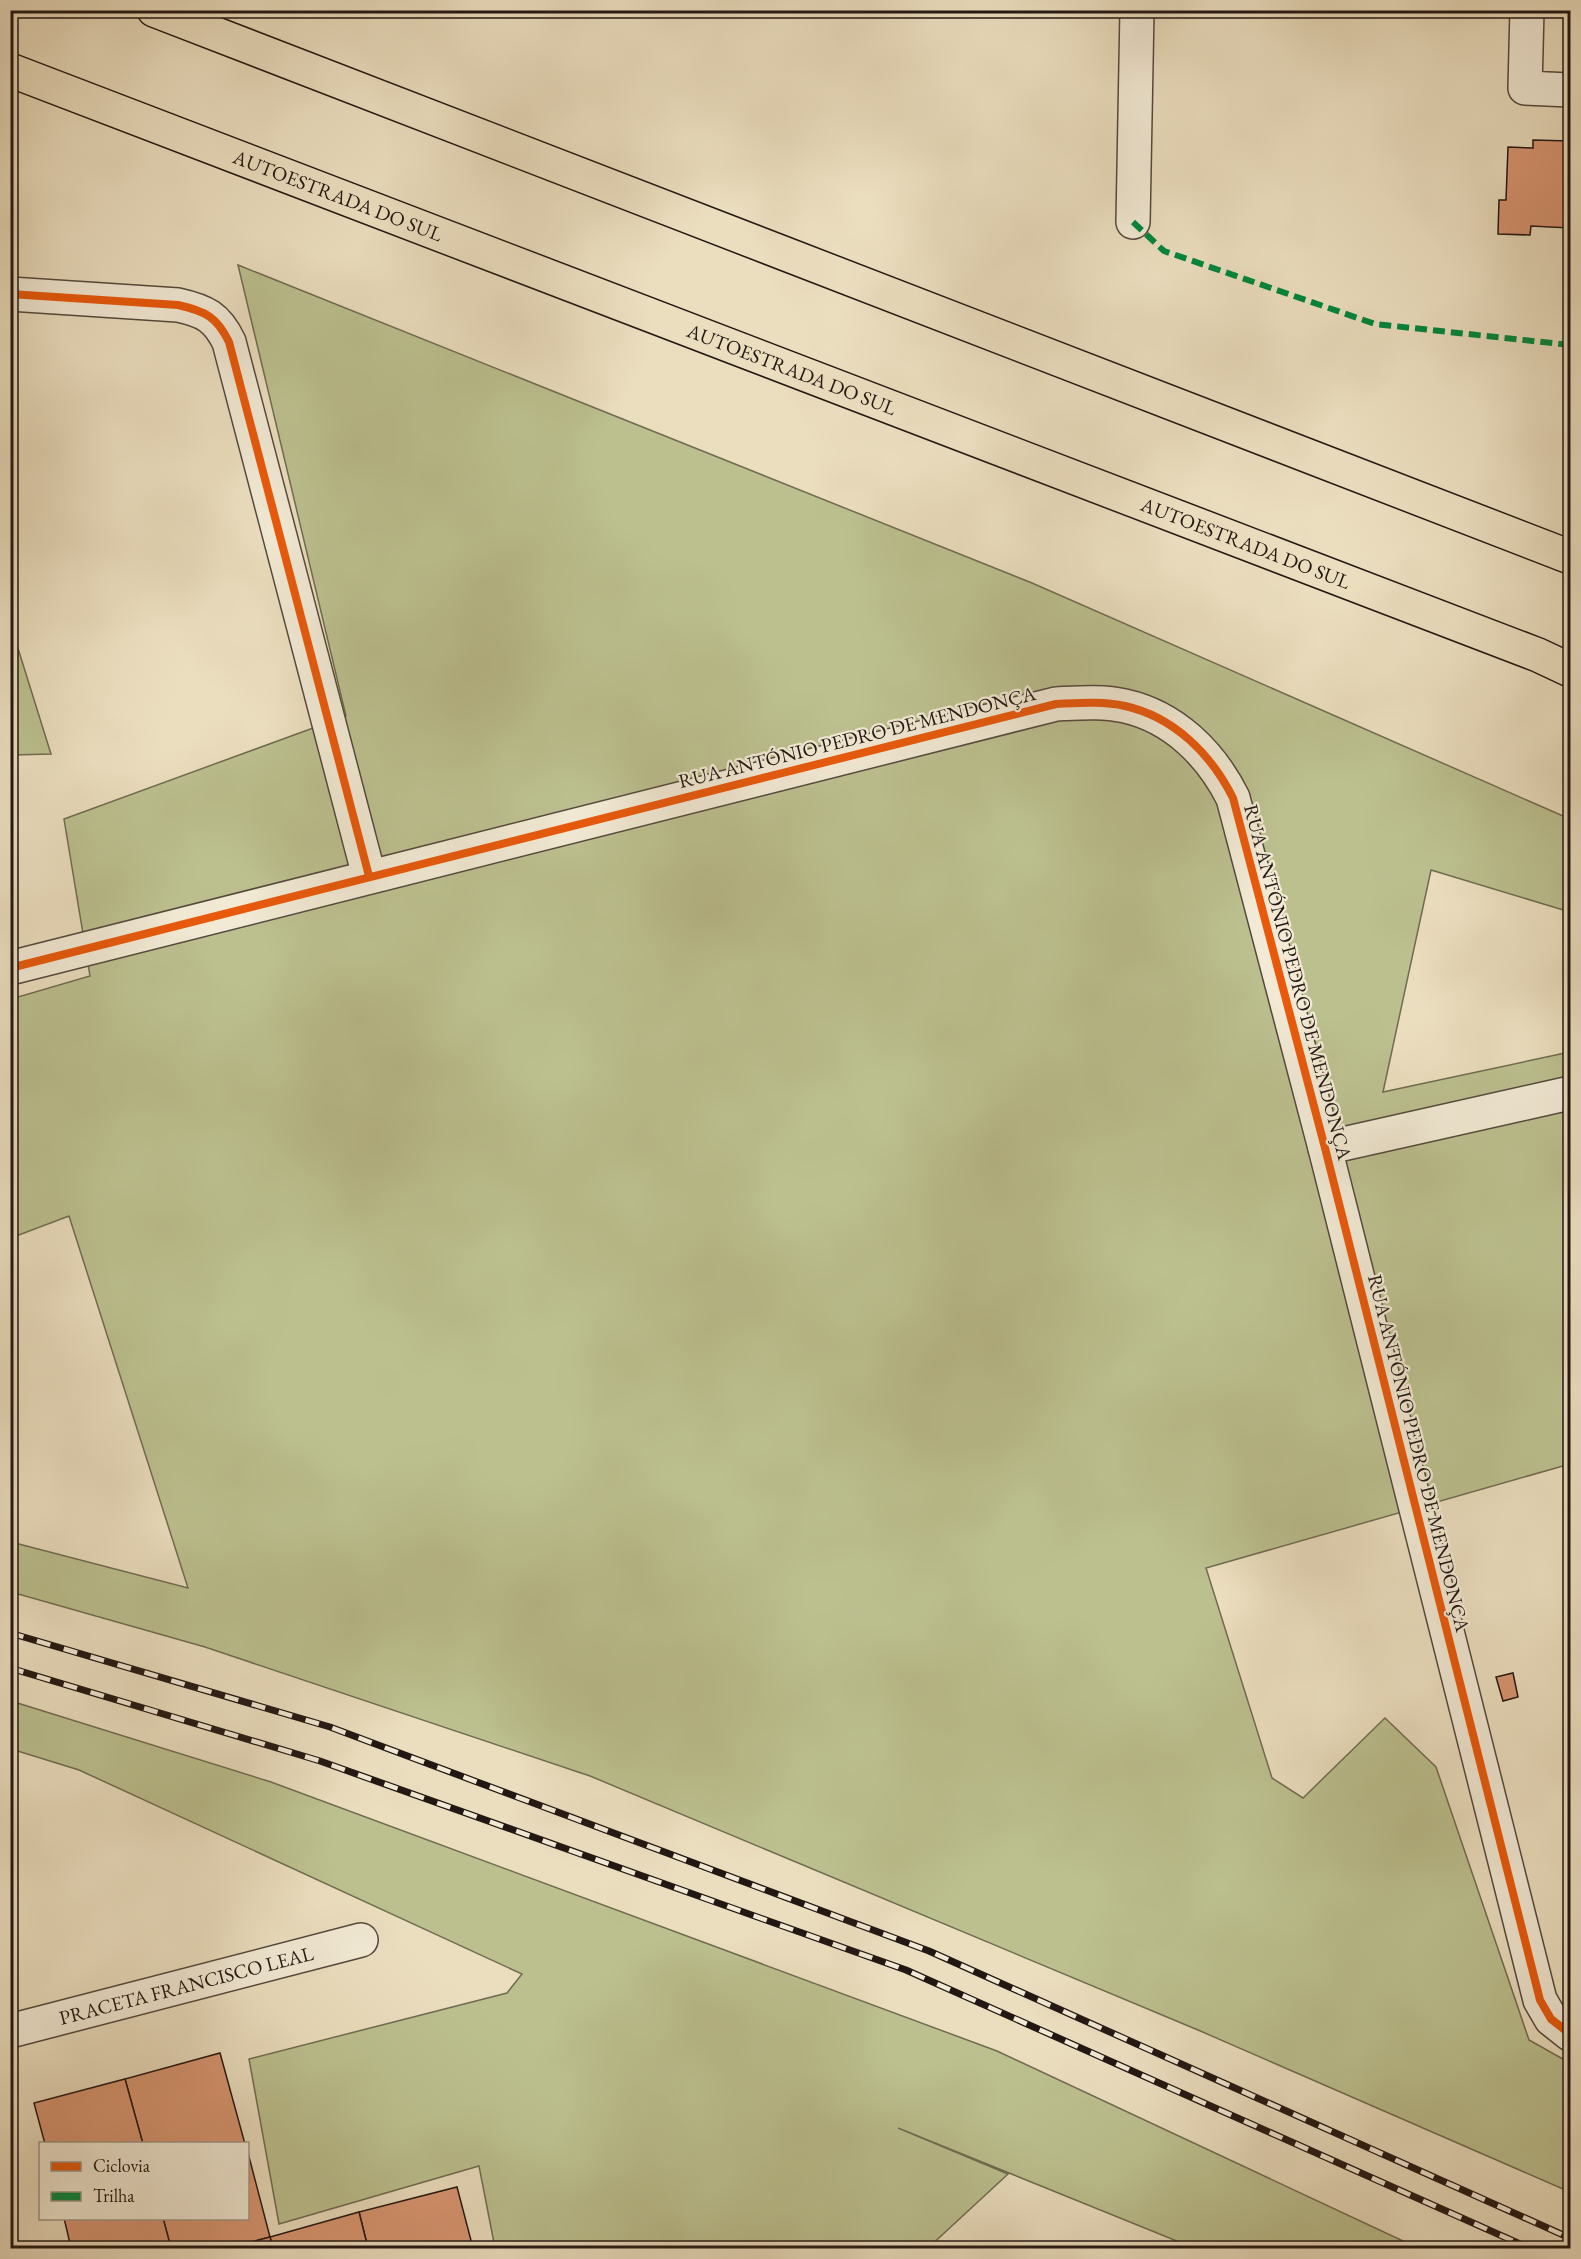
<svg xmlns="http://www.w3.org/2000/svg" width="1581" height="2259" viewBox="0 0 1581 2259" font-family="'EB Garamond',serif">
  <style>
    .green { fill: #bcc08f; stroke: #706c51; stroke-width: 1.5 }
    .building { fill: #d89672; stroke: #231713; stroke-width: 1.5 }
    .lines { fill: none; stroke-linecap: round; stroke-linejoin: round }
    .minor-casing { stroke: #55493e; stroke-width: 36 }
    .highway-casing { stroke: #231713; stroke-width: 36 }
    .minor { stroke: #f2ead5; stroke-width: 33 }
    .highway { stroke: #ebdebf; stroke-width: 33 }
    .rail-casing { stroke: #231713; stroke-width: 7 }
    .rail { stroke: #f2ead5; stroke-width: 4.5; stroke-dasharray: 14; stroke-linecap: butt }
    .quiet { stroke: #00873e; stroke-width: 6; stroke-dasharray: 12 6; stroke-linecap: butt }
    .cycleway-casing { stroke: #f2ead5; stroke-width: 11 }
    .cycleway { stroke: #e8590c; stroke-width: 8 }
    .labels { text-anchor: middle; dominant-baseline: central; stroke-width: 4.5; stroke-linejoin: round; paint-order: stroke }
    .street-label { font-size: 20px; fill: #231713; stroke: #f2ead5 }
  </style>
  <rect width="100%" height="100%" fill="#ebdebf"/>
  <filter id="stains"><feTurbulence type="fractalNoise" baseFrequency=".00333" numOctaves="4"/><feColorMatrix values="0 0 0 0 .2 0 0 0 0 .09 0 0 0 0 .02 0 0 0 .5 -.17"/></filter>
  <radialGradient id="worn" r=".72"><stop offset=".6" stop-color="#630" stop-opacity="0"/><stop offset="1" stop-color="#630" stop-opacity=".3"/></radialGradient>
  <g class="green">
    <path d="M 238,265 L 1032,583 L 1570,819 L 1570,912 L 1431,870 L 1383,1092 L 1570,1052 L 1570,1464 L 1206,1568 L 1272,1778 L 1303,1798 L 1385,1718 L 1436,1767 L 1529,2040 L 1570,2063 L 1570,2192 L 1198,2030 L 590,1776 L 205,1647 L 11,1592 L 11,1542 L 188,1588 L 69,1216 L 11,1238 L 11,999 L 90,976 L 64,819 L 346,716 Z"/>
    <path d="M 11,626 L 51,754 L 11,755 Z"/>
    <path d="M 11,1701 L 271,1782 L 997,2051 L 1418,2248 L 1194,2248 L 898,2128 L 1008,2174 L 928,2248 L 495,2248 L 479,2166 L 279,2224 L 249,2059 L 507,1993 L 522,1974 L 79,1770 L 11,1749 Z"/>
  </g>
  <g class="building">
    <path d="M 1533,140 L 1570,141 L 1570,228 L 1531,226 L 1530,235 L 1498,234 L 1499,200 L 1506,200 L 1508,147 L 1533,148 Z"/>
    <path d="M 1513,1673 L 1518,1697 L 1503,1701 L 1496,1677 Z"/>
    <path d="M 220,2053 L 245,2144 L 143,2144 L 125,2079 Z"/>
    <path d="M 125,2079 L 143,2144 L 45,2144 L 34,2103 Z"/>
    <path d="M 248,2153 L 270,2237 L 228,2248 L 171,2248 L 163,2218 L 248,2218 Z"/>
    <path d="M 457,2187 L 473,2248 L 368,2248 L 359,2212 Z"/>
    <path d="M 359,2212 L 368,2248 L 273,2248 L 270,2237 Z"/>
    <path d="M 64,2218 L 163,2218 L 171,2248 L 71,2248 Z"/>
    <path d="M 270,2237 L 273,2248 L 228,2248 Z"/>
  </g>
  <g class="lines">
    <defs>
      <g id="minor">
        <path d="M 1527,10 L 1525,88 L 1570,90"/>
        <path d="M 1133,222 L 1137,10"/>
        <path d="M 10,294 L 178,305 C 205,311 217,317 229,342 L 369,876"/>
        <path d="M 10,968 L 1056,704 C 1079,703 1102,701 1125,706 C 1174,717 1211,754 1233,798 L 1325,1148 L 1540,2000 L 1551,2019 L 1570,2034"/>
        <path d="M 1325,1148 L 1570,1093"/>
        <path id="s1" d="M 10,2031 L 361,1940"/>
      </g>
      <g id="highway">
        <path d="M 154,10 L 1570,557"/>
        <path id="s2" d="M 10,70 L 1538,655 L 1570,670"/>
      </g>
    </defs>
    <use href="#minor" class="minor-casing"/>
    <use href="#highway" class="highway-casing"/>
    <use href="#minor" class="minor"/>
    <use href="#highway" class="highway"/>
    <defs>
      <g id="rail">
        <path d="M 10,1633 L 330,1727 L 929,1951 L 1570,2238"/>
        <path d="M 10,1668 L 320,1761 L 906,1970 L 1529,2248"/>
      </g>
    </defs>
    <use href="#rail" class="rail-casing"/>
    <use href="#rail" class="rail"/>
    <path class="quiet" d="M 1133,222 L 1164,251 L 1375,324 L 1570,345"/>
    <defs>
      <g id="cycleway">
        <path d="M 10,294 L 178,305 C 205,311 217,317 229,342 L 369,876"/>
        <path d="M 10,968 L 1056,704 C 1079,703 1102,701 1125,706 C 1174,717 1211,754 1233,798 L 1325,1148 L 1540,2000 L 1551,2019 L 1570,2034"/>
      </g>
    </defs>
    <use href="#cycleway" class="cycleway-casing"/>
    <use href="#cycleway" class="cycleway"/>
  </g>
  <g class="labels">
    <g class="street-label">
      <text stroke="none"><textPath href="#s2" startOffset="351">AUTOESTRADA DO SUL</textPath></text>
      <text stroke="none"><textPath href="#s2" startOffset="837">AUTOESTRADA DO SUL</textPath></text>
      <text stroke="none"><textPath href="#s2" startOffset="1323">AUTOESTRADA DO SUL</textPath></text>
      <text transform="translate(857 737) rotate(-14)">RUA ANTÓNIO PEDRO DE MENDONÇA</text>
      <text transform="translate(1298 982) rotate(75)">RUA ANTÓNIO PEDRO DE MENDONÇA</text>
      <text transform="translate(1419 1453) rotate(76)">RUA ANTÓNIO PEDRO DE MENDONÇA</text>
      <text stroke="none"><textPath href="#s1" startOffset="182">PRACETA FRANCISCO LEAL</textPath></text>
    </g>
  </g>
  <rect width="1581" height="2259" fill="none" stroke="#ebdebf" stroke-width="36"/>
  <rect x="12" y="12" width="1557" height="2235" fill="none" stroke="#231713" stroke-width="3"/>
  <rect x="18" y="18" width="1545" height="2223" fill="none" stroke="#231713" stroke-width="1.5"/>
  <rect x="39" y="2142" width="210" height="78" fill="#f2ead5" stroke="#9f9687" stroke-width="1.5"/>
  <rect x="51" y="2162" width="30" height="9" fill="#e8590c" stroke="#9f9687" stroke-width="1.5"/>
  <text x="93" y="2172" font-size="18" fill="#231713">Ciclovia</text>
  <rect x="51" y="2192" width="30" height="9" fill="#00873e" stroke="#9f9687" stroke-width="1.5"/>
  <text x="93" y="2202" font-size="18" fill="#231713">Trilha</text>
  <rect width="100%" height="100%" filter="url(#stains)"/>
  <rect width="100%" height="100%" fill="url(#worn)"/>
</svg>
